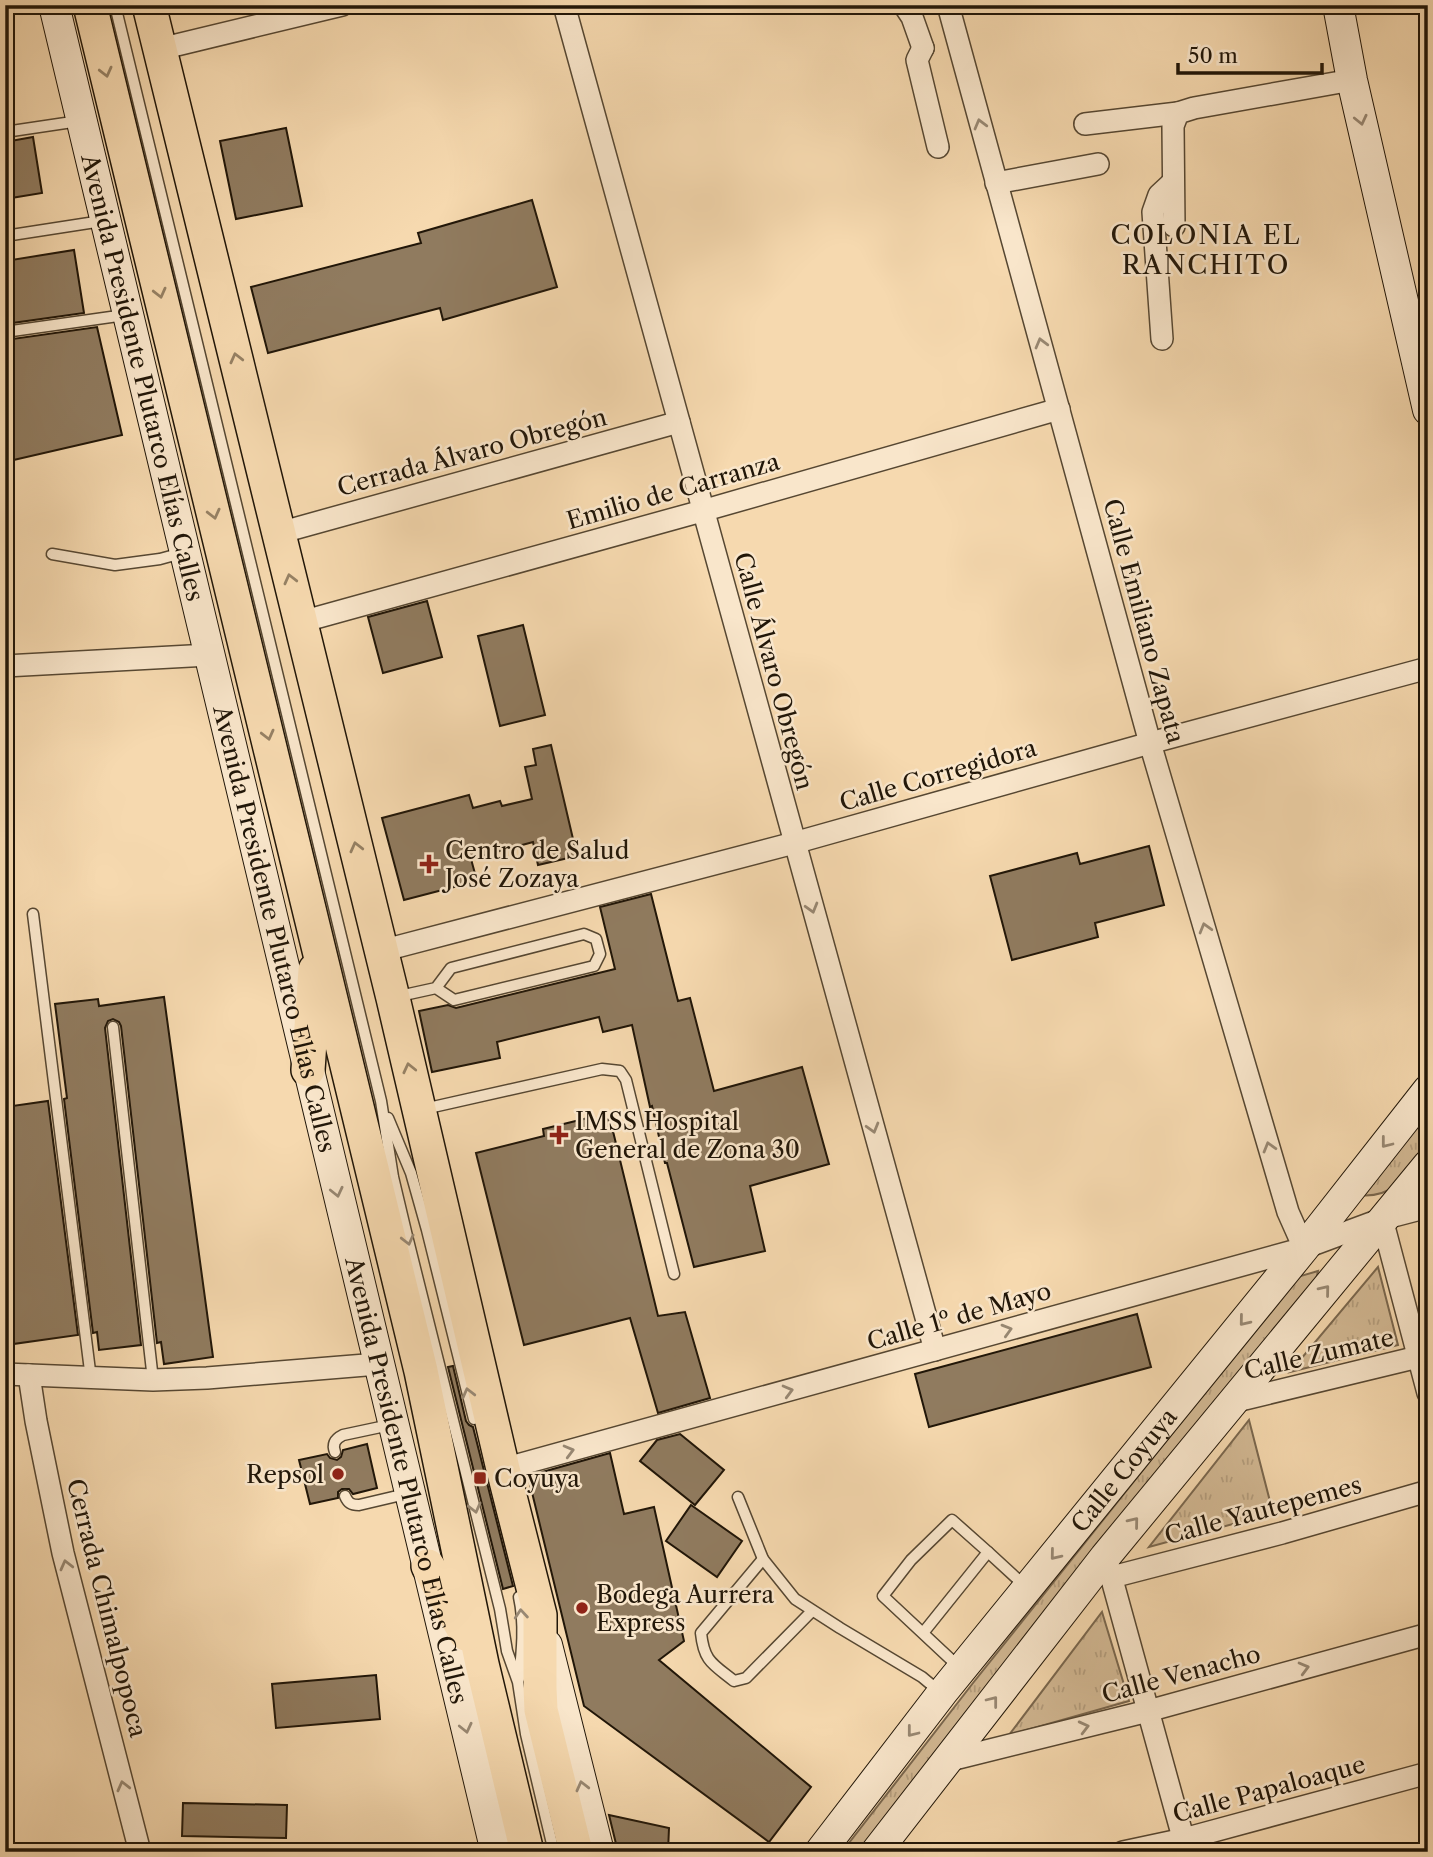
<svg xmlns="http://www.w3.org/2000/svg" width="1433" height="1857" viewBox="0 0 1433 1857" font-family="'Libre Caslon Text',serif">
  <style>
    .grass { fill: url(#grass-tufts); stroke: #7a674e; stroke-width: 2 }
    .building { fill: #907b5f; stroke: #211608; stroke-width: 2 }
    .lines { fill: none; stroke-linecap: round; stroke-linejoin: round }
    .lane-casing { stroke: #564732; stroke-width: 13 }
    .street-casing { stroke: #564732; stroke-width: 24 }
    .secondary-casing { stroke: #211608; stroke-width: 32 }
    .primary-casing { stroke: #211608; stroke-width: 36 }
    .lane { stroke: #f9e6cb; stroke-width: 10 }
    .street { stroke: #f9e6cb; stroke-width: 21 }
    .secondary { stroke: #f9e6cb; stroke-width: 30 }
    .primary { stroke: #f6d9af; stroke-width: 33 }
    .oneway { stroke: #968164 }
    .oneway2 { stroke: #988873 }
    .poi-dot { fill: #8f2418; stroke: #f9e6cb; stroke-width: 2.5 }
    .labels { text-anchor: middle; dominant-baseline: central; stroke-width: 5; stroke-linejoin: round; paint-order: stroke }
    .street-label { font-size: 24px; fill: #211608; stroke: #f9e6cb }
    .poi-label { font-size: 24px; fill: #211608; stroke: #f9e6cb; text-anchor: start }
    .neighbourhood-label { font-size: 26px; letter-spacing: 2px; fill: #211608; stroke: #f9e6cb }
  </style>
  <defs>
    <pattern id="grass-tufts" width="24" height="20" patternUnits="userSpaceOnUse" patternTransform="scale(1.75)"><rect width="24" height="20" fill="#d2b893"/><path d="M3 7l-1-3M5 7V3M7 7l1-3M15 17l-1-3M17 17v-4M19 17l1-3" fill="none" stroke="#b49d7d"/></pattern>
  </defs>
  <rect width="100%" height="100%" fill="#f6d9af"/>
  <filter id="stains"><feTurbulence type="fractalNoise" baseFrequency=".00286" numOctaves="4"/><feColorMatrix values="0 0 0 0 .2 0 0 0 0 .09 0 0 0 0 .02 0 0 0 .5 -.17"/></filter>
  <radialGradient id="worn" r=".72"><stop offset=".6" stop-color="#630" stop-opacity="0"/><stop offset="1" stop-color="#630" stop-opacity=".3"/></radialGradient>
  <g class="grass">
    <path d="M 1428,1101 L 1428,1150 C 1408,1174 1394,1199 1359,1195 Z"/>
    <path d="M 1378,1267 L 1398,1345 L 1290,1372 Z"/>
    <path d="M 1318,1271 L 1316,1280 L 872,1852 L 842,1852 L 973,1683 L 1297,1277 Z"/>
    <path d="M 1249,1420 L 1273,1513 L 1149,1547 Z"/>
    <path d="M 1102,1612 L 1129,1701 L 1009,1735 Z"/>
  </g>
  <g class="building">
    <path d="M 286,128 L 302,206 L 236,219 L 220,141 Z"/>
    <path d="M 33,137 L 42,193 L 5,199 L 5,142 Z"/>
    <path d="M 532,200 L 557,287 L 443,320 L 440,308 L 268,353 L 251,287 L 421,243 L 418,233 Z"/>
    <path d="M 74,250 L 84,313 L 5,324 L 5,261 Z"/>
    <path d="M 97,327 L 122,435 L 5,462 L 5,340 Z"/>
    <path d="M 427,601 L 442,657 L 383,673 L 368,617 Z"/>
    <path d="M 523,625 L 545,715 L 500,726 L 478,636 Z"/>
    <path d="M 551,745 L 577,856 L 538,865 L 533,842 L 471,859 L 477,881 L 404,900 L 382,818 L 469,795 L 473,808 L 500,801 L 502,806 L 532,799 L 525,767 L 536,765 L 533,749 Z"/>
    <path d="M 1149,846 L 1164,905 L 1095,923 L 1098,937 L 1012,960 L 990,876 L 1077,853 L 1080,864 Z"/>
    <path d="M 651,894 L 678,1001 L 690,998 L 714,1091 L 802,1067 L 829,1164 L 750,1186 L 765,1251 L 694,1267 L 667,1163 L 665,1163 L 652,1106 L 650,1107 L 632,1025 L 603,1032 L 599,1017 L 497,1042 L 500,1058 L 432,1072 L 419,1011 L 448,1005 L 456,1008 L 615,969 L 600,907 Z"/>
    <path d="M 164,997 L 213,1357 L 164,1364 L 161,1342 L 157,1343 L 121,1026 L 119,1022 L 113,1019 L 108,1021 L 105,1028 L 141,1345 L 99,1350 L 97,1332 L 93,1333 L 64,1099 L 67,1098 L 55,1004 L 98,999 L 99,1006 Z"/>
    <path d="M 48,1101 L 78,1335 L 13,1344 L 5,1290 L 5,1107 Z"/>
    <path d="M 588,1118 L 590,1124 L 610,1119 L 658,1316 L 685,1312 L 710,1398 L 658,1413 L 630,1318 L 524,1345 L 476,1153 L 544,1136 L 543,1129 Z"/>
    <path d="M 1137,1314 L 1151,1367 L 929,1427 L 915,1374 Z"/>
    <path d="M 453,1366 L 466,1421 L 469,1425 L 473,1427 L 513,1586 L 503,1589 L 448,1367 Z"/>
    <path d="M 680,1434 L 724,1470 L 695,1505 L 640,1461 L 657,1440 Z"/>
    <path d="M 367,1444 L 377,1488 L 353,1494 L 349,1489 L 342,1489 L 338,1492 L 338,1498 L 310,1504 L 299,1460 L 327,1454 L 330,1458 L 337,1460 L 341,1457 L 343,1450 Z"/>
    <path d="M 610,1453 L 624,1514 L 654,1507 L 684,1641 L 659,1660 L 811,1787 L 769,1842 L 584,1706 L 528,1476 Z"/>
    <path d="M 691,1505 L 742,1541 L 717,1577 L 666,1541 Z"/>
    <path d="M 376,1675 L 380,1719 L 276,1728 L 272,1684 Z"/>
    <path d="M 183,1803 L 287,1805 L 286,1838 L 182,1836 Z"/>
    <path d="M 609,1815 L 669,1828 L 668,1852 L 618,1852 Z"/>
  </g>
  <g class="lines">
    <defs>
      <g id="lane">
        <path d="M 115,5 L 381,1101 L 393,1177 L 407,1236 L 500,1609 L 507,1651 L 518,1682 L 526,1734 L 554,1852"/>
        <path d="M 5,132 L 79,121"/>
        <path d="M 5,236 L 102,221"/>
        <path d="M 5,332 L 125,315"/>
        <path d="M 52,554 L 115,565 L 160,559 L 182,553"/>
        <path d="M 33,914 L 91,1379"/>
        <path d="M 395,997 L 436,988 L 451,968 L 584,934 L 596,939 L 600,954 L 594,966 L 454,1000 L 436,988"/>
        <path d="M 113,1027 L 153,1380"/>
        <path d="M 424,1109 L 602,1069 L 620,1071 L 626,1080 L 674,1274"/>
        <path d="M 388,1118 L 411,1173 L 427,1230 L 474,1419"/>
        <path d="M 335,1452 C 332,1444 335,1439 343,1435 L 390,1425"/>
        <path d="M 345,1496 C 348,1503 351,1505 359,1505 L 410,1493"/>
        <path d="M 738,1497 L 763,1559 L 795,1599 L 840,1628 L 922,1677 L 940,1692"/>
        <path d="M 988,1552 L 1025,1586"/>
        <path d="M 763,1559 L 701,1633 C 704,1662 713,1664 734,1681 L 746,1678 L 812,1611"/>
        <path d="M 923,1633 L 988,1552 L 952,1520 L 911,1560 L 883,1596 L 960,1668"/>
        <path d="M 519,1679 C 522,1652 525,1624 519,1597"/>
      </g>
      <g id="street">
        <path d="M 564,5 L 935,1350"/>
        <path d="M 904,5 L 912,17 L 923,48"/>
        <path d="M 948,5 L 1150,743 L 1288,1212 L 1304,1248"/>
        <path d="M 923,48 L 917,60 L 938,147"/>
        <path d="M 160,49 L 342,5"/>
        <path d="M 1085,124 L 1178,113"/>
        <path d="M 996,183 L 1098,164"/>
        <path d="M 1174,226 L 1173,126 L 1178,113 L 1194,108 L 1352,80"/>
        <path d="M 1162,339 L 1153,212 L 1159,195 L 1173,182"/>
        <path d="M 279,533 L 679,422"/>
        <path d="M 301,622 L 702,511 L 1059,409"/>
        <path d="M 5,666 L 209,655"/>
        <path d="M 381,951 L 794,843 L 1150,743 L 1428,668"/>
        <path d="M 1382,1219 L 1428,1393"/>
        <path d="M 5,1374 L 153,1380 L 207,1378 L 378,1364"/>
        <path d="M 29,1375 L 36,1421 L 63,1553 L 140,1852"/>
        <path d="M 1232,1402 L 1418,1357"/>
        <path d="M 503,1469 L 1304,1248 L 1382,1219 L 1428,1207"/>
        <path d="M 1108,1565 L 1187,1852"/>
        <path d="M 1112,1577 L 1282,1533 L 1428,1491"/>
        <path d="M 946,1761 L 1148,1711 L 1428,1634"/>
        <path d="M 1123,1852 L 1184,1839 L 1428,1773"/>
      </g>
      <g id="secondary">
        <path id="s1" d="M 54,5 L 496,1852"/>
        <path d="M 1338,5 L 1352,80 L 1428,410"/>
        <path d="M 547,1645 L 599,1852"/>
        <path id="s2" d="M 820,1852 L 942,1693 L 1304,1248 L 1428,1090"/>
        <path d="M 876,1852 L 1105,1557 L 1428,1165"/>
      </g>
      <g id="primary">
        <path d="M 90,5 L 421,1371 L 482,1664 L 527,1852"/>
        <path d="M 149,5 L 393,998 L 503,1469 L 540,1615 L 540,1688 L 541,1710 L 576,1852"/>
        <path d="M 308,1070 L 315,970"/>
        <path d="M 428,1566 L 466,1634"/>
      </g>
    </defs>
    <use href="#lane" class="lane-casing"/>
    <use href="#street" class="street-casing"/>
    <use href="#secondary" class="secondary-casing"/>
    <use href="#primary" class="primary-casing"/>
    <use href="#lane" class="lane"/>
    <use href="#street" class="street"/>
    <use href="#secondary" class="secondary"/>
    <use href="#primary" class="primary"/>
  </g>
  <defs><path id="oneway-chevron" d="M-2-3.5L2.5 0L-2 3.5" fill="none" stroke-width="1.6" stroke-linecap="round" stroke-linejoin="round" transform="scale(1.75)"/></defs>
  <g class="oneway">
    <use href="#oneway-chevron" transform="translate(106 72) rotate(76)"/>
    <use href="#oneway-chevron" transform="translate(160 293) rotate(76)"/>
    <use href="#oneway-chevron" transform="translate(236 358) rotate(-104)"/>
    <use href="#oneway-chevron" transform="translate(214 514) rotate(76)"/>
    <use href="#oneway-chevron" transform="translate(290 579) rotate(-104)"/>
    <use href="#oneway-chevron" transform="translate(268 735) rotate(76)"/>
    <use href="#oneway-chevron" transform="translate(356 847) rotate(-104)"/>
    <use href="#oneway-chevron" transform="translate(409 1068) rotate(-103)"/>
  </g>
  <g class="oneway2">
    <use href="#oneway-chevron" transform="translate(1361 120) rotate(77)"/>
    <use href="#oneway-chevron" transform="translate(980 124) rotate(-105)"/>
    <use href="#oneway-chevron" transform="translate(1041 343) rotate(-105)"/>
    <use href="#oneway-chevron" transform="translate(812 908) rotate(74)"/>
    <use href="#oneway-chevron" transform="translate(1205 928) rotate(-106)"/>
    <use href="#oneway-chevron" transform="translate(873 1128) rotate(74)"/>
    <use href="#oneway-chevron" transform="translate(1386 1143) rotate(128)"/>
    <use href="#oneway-chevron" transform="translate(1269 1147) rotate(-106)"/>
    <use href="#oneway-chevron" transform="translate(337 1192) rotate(77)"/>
    <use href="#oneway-chevron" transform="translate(408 1240) rotate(76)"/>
    <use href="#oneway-chevron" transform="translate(1325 1290) rotate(-51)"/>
    <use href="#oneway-chevron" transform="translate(1244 1321) rotate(129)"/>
    <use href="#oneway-chevron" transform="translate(1007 1330) rotate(-16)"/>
    <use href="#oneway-chevron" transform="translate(788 1391) rotate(-15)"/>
    <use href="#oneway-chevron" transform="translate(468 1393) rotate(-104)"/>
    <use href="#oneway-chevron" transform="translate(569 1451) rotate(-15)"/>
    <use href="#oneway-chevron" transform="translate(475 1508) rotate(76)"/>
    <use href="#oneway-chevron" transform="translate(1134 1522) rotate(-51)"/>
    <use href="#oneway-chevron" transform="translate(1055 1555) rotate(129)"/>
    <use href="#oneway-chevron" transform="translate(66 1565) rotate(-104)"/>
    <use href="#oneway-chevron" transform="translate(521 1614) rotate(-95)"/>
    <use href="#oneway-chevron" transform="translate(1304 1668) rotate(-15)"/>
    <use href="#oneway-chevron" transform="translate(993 1701) rotate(-52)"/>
    <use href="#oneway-chevron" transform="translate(1084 1727) rotate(-14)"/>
    <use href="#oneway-chevron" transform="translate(466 1728) rotate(77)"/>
    <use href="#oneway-chevron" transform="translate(912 1732) rotate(128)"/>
    <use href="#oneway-chevron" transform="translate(123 1786) rotate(-104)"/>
    <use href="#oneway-chevron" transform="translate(582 1786) rotate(-104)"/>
  </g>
  <g class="poi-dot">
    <path d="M425.5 853.5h7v7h7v7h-7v7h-7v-7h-7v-7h7z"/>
    <path d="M555.5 1124.5h7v7h7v7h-7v7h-7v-7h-7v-7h7z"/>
    <circle cx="338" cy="1474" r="7"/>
    <rect x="473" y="1471" width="14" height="14" rx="3.5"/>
    <circle cx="582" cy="1608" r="7"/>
  </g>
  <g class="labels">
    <g class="street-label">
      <text stroke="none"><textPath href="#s1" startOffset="383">Avenida Presidente Plutarco Elías Calles</textPath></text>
      <text transform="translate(472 452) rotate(-15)">Cerrada Álvaro Obregón</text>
      <text transform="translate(673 491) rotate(-16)">Emilio de Carranza</text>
      <text transform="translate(1144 621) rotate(75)">Calle Emiliano Zapata</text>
      <text transform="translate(774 671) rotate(75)">Calle Álvaro Obregón</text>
      <text transform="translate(938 775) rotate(-16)">Calle Corregidora</text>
      <text stroke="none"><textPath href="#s1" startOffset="950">Avenida Presidente Plutarco Elías Calles</textPath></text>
      <text transform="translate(959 1316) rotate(-16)">Calle 1º de Mayo</text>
      <text transform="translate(1319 1354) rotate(-13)">Calle Zumate</text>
      <text stroke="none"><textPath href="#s2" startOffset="488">Calle Coyuya</textPath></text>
      <text stroke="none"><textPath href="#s1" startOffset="1517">Avenida Presidente Plutarco Elías Calles</textPath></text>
      <text transform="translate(1263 1510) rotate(-15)">Calle Yautepemes</text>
      <text transform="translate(107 1608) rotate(76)">Cerrada Chimalpopoca</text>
      <text transform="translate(1181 1674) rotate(-15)">Calle Venacho</text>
      <text transform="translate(1269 1789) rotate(-15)">Calle Papaloaque</text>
    </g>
    <g class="poi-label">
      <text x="445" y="850">Centro de Salud<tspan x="445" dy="28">José Zozaya</tspan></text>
      <text x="575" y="1121">IMSS Hospital<tspan x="575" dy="28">General de Zona 30</tspan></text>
      <text x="324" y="1474" text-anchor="end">Repsol</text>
      <text x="494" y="1478">Coyuya</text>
      <text x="596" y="1594">Bodega Aurrera<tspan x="596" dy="28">Express</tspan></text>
    </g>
    <g class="neighbourhood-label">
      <text x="1206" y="235">COLONIA EL<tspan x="1206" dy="30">RANCHITO</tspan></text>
    </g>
  </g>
  <rect width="1433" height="1857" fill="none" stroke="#f6d9af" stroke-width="28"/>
  <rect x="7" y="7" width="1419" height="1843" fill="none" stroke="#211608" stroke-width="3.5"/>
  <rect x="14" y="14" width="1405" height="1829" fill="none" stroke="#211608" stroke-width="2"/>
  <path d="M1178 63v10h144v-10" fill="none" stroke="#211608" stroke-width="3.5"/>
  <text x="1188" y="63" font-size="21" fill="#211608" stroke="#f9e6cb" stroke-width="5" paint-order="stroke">50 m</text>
  <rect width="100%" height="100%" filter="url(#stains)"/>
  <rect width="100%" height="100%" fill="url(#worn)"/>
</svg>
